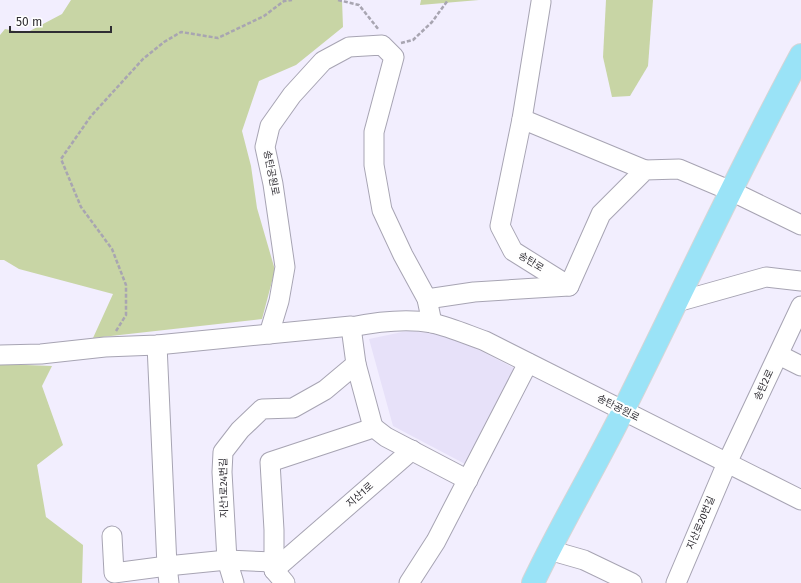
<svg xmlns="http://www.w3.org/2000/svg" width="801" height="583" viewBox="0 0 801 583" font-family="'Fira Sans','Noto Sans KR',sans-serif">
  <style>
    .built { fill: #e7e1f9 }
    .green { fill: #c8d5a5 }
    .lines { fill: none; stroke-linecap: round; stroke-linejoin: round }
    .minor-casing { stroke: #a7a4b3; stroke-width: 21 }
    .major-casing { stroke: #d5d5d6; stroke-width: 24 }
    .path { stroke: #a8a5b1; stroke-width: 2.5; stroke-dasharray: 4 2; stroke-linecap: butt }
    .minor { stroke: #fff; stroke-width: 19 }
    .major { stroke: #9ae3f7; stroke-width: 22 }
    .labels { text-anchor: middle; dominant-baseline: central; stroke-width: 4; stroke-linejoin: round; paint-order: stroke }
    .street-label { font-size: 10px; fill: #2f2d33; stroke: #fefefe }
  </style>
  <rect width="100%" height="100%" fill="#f2eefe"/>
  <path class="built" d="M 407,331 L 438,334 L 475,348 L 518,370 L 467,465 L 393,426 L 369,339 Z"/>
  <g class="green">
    <path d="M 71,0 L 342,0 L 343,27 L 296,65 L 259,81 L 242,131 L 251,166 L 257,208 L 275,270 L 262,319 L 93,338 L 113,294 L 19,269 L 4,260 L 0,260 L 0,35 L 5,29 L 26,33 L 62,14 Z"/>
    <path d="M 421,0 L 479,0 L 420,5 Z"/>
    <path d="M 606,0 L 653,0 L 648,66 L 630,96 L 612,97 L 603,57 Z"/>
    <path d="M 0,364 L 52,366 L 42,386 L 63,445 L 37,465 L 46,517 L 83,545 L 82,583 L 0,583 Z"/>
  </g>
  <g class="lines">
    <defs>
      <g id="minor">
        <path d="M 541,2 L 522,119 L 500,226 L 513,251 L 569,286 L 601,214 L 645,170 L 679,169 L 731,191 L 801,225"/>
        <path d="M 522,119 L 645,170"/>
        <path d="M 427,299 L 474,292 L 569,286"/>
        <path d="M 677,302 L 766,277 L 801,281"/>
        <path d="M 269,334 L 279,301 L 285,267 L 273,184 L 265,147 L 270,126 L 292,95 L 323,61 L 349,47 L 382,45 L 394,57 L 374,132 L 374,165 L 382,210 L 403,255 L 427,299 L 432,323"/>
        <path d="M 157,345 L 167,566 L 169,583"/>
        <path d="M 0,355 L 41,354 L 105,347 L 157,345 L 351,326 L 351,327 C 376,322 406,318 432,323 C 450,327 468,335 485,341 L 801,500"/>
        <path d="M 779,355 L 801,366"/>
        <path d="M 356,364 L 373,427"/>
        <path d="M 112,536 L 114,573 L 167,566 L 227,560 L 274,562"/>
        <path d="M 549,550 L 584,560 L 632,583"/>
        <path d="M 274,570 L 274,530 L 270,462 L 367,430 L 373,427 L 386,437 L 468,480"/>
        <path d="M 274,570 L 412,450"/>
        <path d="M 274,570 L 285,583"/>
        <path d="M 234,583 L 227,560 L 222,472 L 223,452 L 240,430 L 262,409 L 293,408 L 325,390 L 356,364 L 351,327"/>
        <path d="M 409,583 L 436,541 L 528,363"/>
        <path d="M 676,583 L 727,463 L 801,306"/>
      </g>
      <path id="major" d="M 533,583 C 561,524 595,468 624,409 C 683,291 738,171 801,55"/>
    </defs>
    <use href="#minor" class="minor-casing"/>
    <use href="#major" class="major-casing"/>
    <g class="path">
      <path d="M 338,0 L 359,5 L 379,30"/>
      <path d="M 401,43 L 413,40 L 432,22 L 448,0"/>
      <path d="M 116,331 L 126,315 L 126,285 L 112,249 L 81,207 L 61,159 L 91,116 L 143,59 L 164,42 L 181,32 L 218,38 L 264,16 L 284,1 L 292,0"/>
    </g>
    <use href="#minor" class="minor"/>
    <use href="#major" class="major"/>
  </g>
  <g class="labels">
    <g class="street-label">
      <text transform="translate(271 173) rotate(79)">송탄공원로</text>
      <text transform="translate(531 262) rotate(32)">송탄로</text>
      <text transform="translate(764 385) rotate(-65)">송탄2로</text>
      <text transform="translate(618 408) rotate(27)">송탄공원로</text>
      <text transform="translate(224 488) rotate(-91)">지산1로24번길</text>
      <text transform="translate(360 495) rotate(-41)">지산1로</text>
      <text transform="translate(701 523) rotate(-67)">지산로20번길</text>
    </g>
  </g>
  <path d="M10 26v6h101v-6" fill="none" stroke="#2f2d33" stroke-width="2"/>
  <text x="16" y="26" font-size="12" fill="#2f2d33" stroke="#fefefe" stroke-width="3" paint-order="stroke">50 m</text>
</svg>
